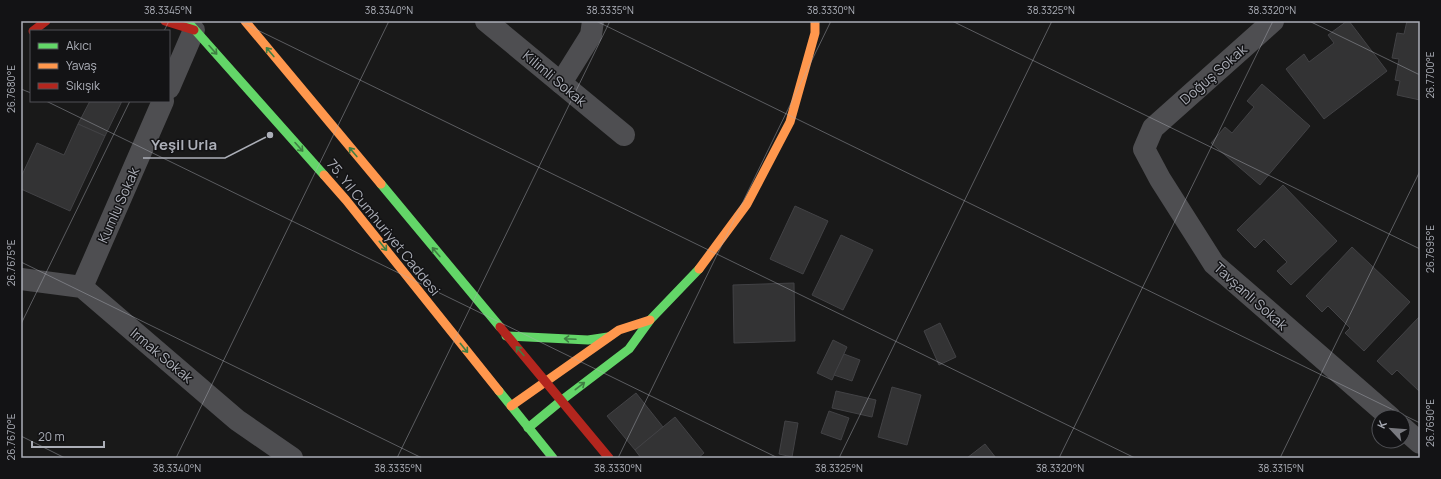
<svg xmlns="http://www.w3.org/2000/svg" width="1441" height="479" viewBox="0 0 1441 479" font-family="Manrope,sans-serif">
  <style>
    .building { fill: #333334; stroke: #424245 }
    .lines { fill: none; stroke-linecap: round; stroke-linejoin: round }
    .street { stroke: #4e4e51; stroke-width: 22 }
    .fast { stroke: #63d668; stroke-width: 9 }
    .slow { stroke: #ff974d; stroke-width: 9 }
    .jam { stroke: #b3261e; stroke-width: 9 }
    .oneway { stroke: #3f7e43 }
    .ticks { fill: none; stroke: #acafb8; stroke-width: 1; stroke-opacity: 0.45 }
    .labels { text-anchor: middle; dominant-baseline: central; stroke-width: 3; stroke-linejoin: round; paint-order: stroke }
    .street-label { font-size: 14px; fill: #acafb8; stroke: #131315 }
    .leader { fill: none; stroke: #acafb8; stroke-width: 1.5 }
    .callout-dot { fill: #acafb8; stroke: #131315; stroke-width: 1.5 }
    .callout-label { font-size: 15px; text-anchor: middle; font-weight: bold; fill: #acafb8; stroke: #131315; stroke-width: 3; stroke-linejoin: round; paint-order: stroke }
    .neatline { fill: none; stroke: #acafb8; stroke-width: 1.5 }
    .ticks-label { font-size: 10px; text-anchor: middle; fill: #acafb8 }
  </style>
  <rect width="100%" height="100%" fill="#191919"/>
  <g class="building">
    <path d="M 1347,21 L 1349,21 L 1387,71 L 1324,119 L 1286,69 L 1304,54 L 1309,62 L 1334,43 L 1328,35 Z"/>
    <path d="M 1407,21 L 1420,21 L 1420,100 L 1397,95 L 1400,81 L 1395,80 L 1399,59 L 1392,58 L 1397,33 L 1404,34 Z"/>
    <path d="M 1262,84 L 1310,126 L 1260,185 L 1211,143 L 1225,127 L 1232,133 L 1254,107 L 1247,101 Z"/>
    <path d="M 90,101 L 122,101 L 105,136 L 78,124 Z"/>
    <path d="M 78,124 L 105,136 L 70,211 L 21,189 L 21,177 L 37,143 L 64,155 Z"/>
    <path d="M 1283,185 L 1337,241 L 1291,285 L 1277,271 L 1287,262 L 1264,239 L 1255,248 L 1237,230 Z"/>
    <path d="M 795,206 L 828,221 L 803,274 L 770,259 Z"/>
    <path d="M 841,235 L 873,250 L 843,310 L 812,295 Z"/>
    <path d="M 1352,247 L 1410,302 L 1364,351 L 1345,333 L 1350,328 L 1328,306 L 1322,312 L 1306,296 Z"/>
    <path d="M 794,283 L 795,341 L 734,343 L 733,285 Z"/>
    <path d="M 1420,316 L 1420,392 L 1397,370 L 1392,375 L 1377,361 Z"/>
    <path d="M 940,323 L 956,357 L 939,365 L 924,331 Z"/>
    <path d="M 833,340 L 847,347 L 832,380 L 817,373 Z"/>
    <path d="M 844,354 L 860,360 L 852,381 L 834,375 Z"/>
    <path d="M 892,387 L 921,395 L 907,445 L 878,437 Z"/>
    <path d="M 836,391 L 876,400 L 872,417 L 832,408 Z"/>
    <path d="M 636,393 L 663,427 L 635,450 L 607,416 Z"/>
    <path d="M 829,411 L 849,418 L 841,440 L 821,433 Z"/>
    <path d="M 675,417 L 704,453 L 698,458 L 641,458 L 635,450 Z"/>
    <path d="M 785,421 L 798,423 L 792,457 L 779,454 Z"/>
    <path d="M 985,444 L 996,458 L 967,458 Z"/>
  </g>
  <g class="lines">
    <g class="street">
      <path d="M 486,21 L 624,135"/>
      <path d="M 1273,21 L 1153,128 L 1144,149 L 1160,179 L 1214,264 L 1390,417"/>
      <path d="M 561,83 L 591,35 L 593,21"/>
      <path d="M 169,88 L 194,30"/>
      <path d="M 21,279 L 82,287 L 237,420 L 292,458"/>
      <path d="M 82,287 L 163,101"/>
      <path d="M 1403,428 L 1420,443"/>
    </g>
    <g class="fast">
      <path d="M 187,21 L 324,175"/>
      <path d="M 381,184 L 500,327"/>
      <path d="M 506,336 L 588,340 L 608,337"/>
      <path d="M 499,391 L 553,458"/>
      <path d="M 528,428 L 562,400 L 629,349 L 650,320 L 699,269"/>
    </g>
    <g class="slow">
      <path d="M 245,21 L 381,184"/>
      <path d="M 324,175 L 346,200 L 499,391"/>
      <path d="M 699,269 L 747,204 L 790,122 L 815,33 L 815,21"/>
      <path d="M 511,406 L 619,330 L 650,320"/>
    </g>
    <g class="jam">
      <path d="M 165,21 L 194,30"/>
      <path d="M 33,31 L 46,21"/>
      <path d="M 500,327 L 609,458"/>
    </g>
  </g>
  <defs><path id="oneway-shaft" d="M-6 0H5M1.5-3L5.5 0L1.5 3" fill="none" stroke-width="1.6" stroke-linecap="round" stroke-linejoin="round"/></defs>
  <g class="oneway">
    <use href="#oneway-shaft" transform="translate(213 50) rotate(48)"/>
    <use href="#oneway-shaft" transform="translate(270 52) rotate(-130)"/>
    <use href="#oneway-shaft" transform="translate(299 147) rotate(48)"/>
    <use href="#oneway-shaft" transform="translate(353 152) rotate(-130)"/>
    <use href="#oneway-shaft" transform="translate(383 246) rotate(51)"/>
    <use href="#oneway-shaft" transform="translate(436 252) rotate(-130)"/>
    <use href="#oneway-shaft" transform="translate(570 339) rotate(-177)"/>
    <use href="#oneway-shaft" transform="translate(464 348) rotate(51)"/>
    <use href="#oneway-shaft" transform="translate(520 351) rotate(-131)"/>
    <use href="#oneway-shaft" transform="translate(580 386) rotate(-38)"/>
  </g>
  <path class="ticks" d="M 239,21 L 1135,458M 596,21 L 1420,423M 952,21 L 1420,249M 1309,21 L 1420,75M 164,31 L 169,21M 21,89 L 31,93M 46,101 L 778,458M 21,262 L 422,458M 21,324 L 130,101M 21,436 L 65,458M 176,458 L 389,21M 397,458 L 610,21M 618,458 L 831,21M 839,458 L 1052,21M 1059,458 L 1273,21M 1280,458 L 1420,171"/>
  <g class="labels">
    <g class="street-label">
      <text transform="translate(1213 74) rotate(-41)">Doğuş Sokak</text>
      <text transform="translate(555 78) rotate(40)">Kilimli Sokak</text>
      <text transform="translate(118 205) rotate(-66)">Kumlu Sokak</text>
      <text transform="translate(384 227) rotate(51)">75. Yıl Cumhuriyet Caddesi</text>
      <text transform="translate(1251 296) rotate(42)">Tavşanlı Sokak</text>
      <text transform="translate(162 355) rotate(40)">Irmak Sokak</text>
    </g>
  </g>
  <path class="leader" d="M270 135L225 158H143"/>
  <circle class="callout-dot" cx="270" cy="135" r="4"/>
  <g class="callout-label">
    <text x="184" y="150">Yeşil Urla</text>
  </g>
  <rect width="1441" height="479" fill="none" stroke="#131315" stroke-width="44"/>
  <rect x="30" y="30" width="140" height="72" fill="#131315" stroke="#505156"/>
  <rect x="38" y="43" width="20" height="6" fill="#63d668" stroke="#505156"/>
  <text x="66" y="50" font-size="12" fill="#acafb8">Akıcı</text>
  <rect x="38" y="63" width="20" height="6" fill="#ff974d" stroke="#505156"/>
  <text x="66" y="70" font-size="12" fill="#acafb8">Yavaş</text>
  <rect x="38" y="83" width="20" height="6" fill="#b3261e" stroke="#505156"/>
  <text x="66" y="90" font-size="12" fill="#acafb8">Sıkışık</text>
  <g transform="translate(1391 429) rotate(296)"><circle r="19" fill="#131315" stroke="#505156"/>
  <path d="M0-3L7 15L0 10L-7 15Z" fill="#797a80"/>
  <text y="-6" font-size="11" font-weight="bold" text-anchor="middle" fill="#acafb8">K</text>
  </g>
  <path d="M32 441v6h72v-6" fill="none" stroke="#acafb8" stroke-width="2"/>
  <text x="38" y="441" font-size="12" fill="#acafb8" stroke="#131315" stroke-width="3" paint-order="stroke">20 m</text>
  <rect x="22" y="22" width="1397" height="435" class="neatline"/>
  <g class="ticks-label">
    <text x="168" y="14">38.3345°N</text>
    <text x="389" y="14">38.3340°N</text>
    <text x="610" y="14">38.3335°N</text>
    <text x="831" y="14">38.3330°N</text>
    <text x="1051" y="14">38.3325°N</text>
    <text x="1272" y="14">38.3320°N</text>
    <text transform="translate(1430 75) rotate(-90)" y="4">26.7700°E</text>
    <text transform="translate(11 89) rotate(-90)" y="4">26.7680°E</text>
    <text transform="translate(1430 249) rotate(-90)" y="4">26.7695°E</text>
    <text transform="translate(11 263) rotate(-90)" y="4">26.7675°E</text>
    <text transform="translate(1430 423) rotate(-90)" y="4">26.7690°E</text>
    <text transform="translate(11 437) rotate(-90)" y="4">26.7670°E</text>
    <text x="177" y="472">38.3340°N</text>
    <text x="398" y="472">38.3335°N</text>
    <text x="618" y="472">38.3330°N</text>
    <text x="839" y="472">38.3325°N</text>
    <text x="1060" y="472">38.3320°N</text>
    <text x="1281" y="472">38.3315°N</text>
  </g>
</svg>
